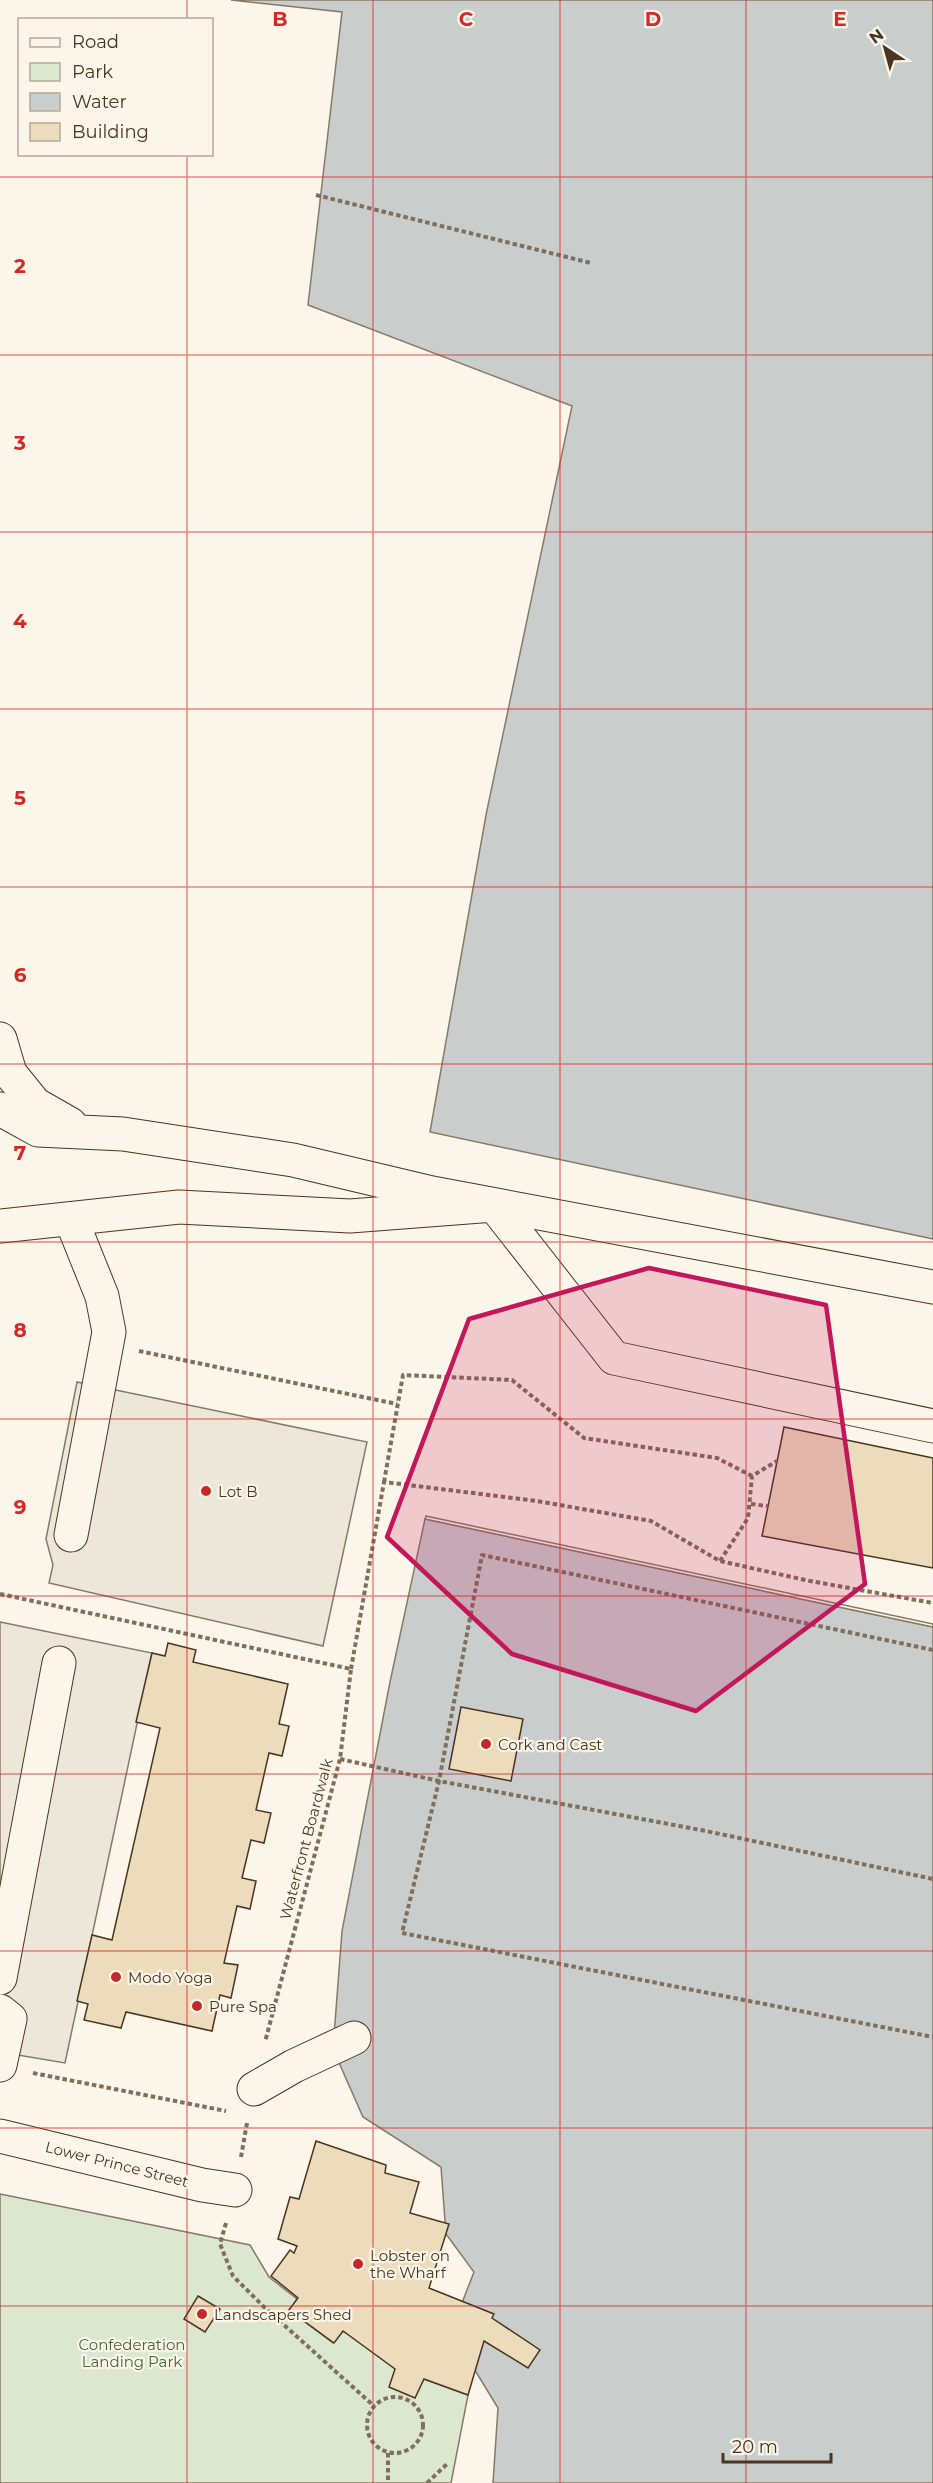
<svg xmlns="http://www.w3.org/2000/svg" width="933" height="2483" viewBox="0 0 933 2483" font-family="Montserrat,sans-serif">
  <style>
    .green { fill: #dce7d0; stroke: #887966; stroke-width: 1.5 }
    .parking { fill: #ede7d9; stroke: #887966; stroke-width: 1.5 }
    .water { fill: #c9cecd; stroke: #887966; stroke-width: 1.5 }
    .pier { fill: #fbf6e9; stroke: #887966; stroke-width: 1.5 }
    .building { fill: #ecdcbc; stroke: #4a3520; stroke-width: 1.5 }
    .lines { fill: none; stroke-linecap: round; stroke-linejoin: round }
    .minor-casing { stroke: #4a3520; stroke-width: 35 }
    .path { stroke: #7f6f5c; stroke-width: 4; stroke-dasharray: 4.5 3; stroke-linecap: butt }
    .minor { stroke: #fbf6e9; stroke-width: 33 }
    .marked { fill: #c2185b; fill-opacity: 0.2; stroke: #c2185b; stroke-width: 4.5; stroke-linejoin: round }
    .grid { fill: none; stroke: #d62828; stroke-width: 1.5; stroke-opacity: 0.55 }
    .poi-dot { fill: #c62828; stroke: #fbf6e9; stroke-width: 2 }
    .labels { text-anchor: middle; dominant-baseline: central; stroke-width: 4.5; stroke-linejoin: round; paint-order: stroke }
    .poi-label { font-size: 15px; fill: #4a3520; stroke: #fbf6e9; text-anchor: start }
    .street-label { font-size: 15px; fill: #4a3520; stroke: #fbf6e9 }
    .park-label { font-size: 15px; fill: #436837; stroke: #fbf6e9 }
    .grid-label { font-size: 20px; text-anchor: middle; font-weight: bold; fill: #d62828; stroke: #fbf6e9; stroke-width: 4.5; stroke-linejoin: round; paint-order: stroke }
  </style>
  <rect width="100%" height="100%" fill="#fbf6e9"/>
  <path class="green" d="M 0,2194 L 250,2245 L 269,2277 L 297,2299 L 289,2310 L 333,2343 L 343,2331 L 424,2379 L 468,2395 L 451,2483 L 0,2483 Z"/>
  <g class="parking">
    <path d="M 77,1382 L 367,1442 L 323,1646 L 49,1583 L 53,1565 L 46,1539 Z"/>
    <path d="M 0,1622 L 152,1653 L 65,2063 L 0,2052 Z"/>
  </g>
  <g class="water">
    <path d="M 231,0 L 933,0 L 933,1239 L 430,1132 L 486,815 L 572,406 L 308,305 L 342,12 Z"/>
    <path d="M 425,1519 L 933,1627 L 933,2483 L 493,2483 L 498,2408 L 451,2331 L 474,2272 L 446,2234 L 441,2167 L 363,2117 L 333,2049 L 342,1931 L 390,1682 Z"/>
  </g>
  <path class="pier" d="M 426,1516 L 933,1624 L 933,1627 L 425,1519 Z"/>
  <g class="building">
    <path d="M 784,1427 L 933,1458 L 933,1568 L 762,1536 Z"/>
    <path d="M 168,1643 L 196,1650 L 193,1662 L 288,1684 L 279,1724 L 289,1726 L 282,1756 L 269,1753 L 256,1810 L 271,1813 L 264,1843 L 251,1840 L 242,1878 L 256,1881 L 250,1909 L 237,1906 L 224,1963 L 238,1965 L 231,1998 L 220,1995 L 212,2031 L 126,2012 L 121,2028 L 84,2020 L 88,2004 L 77,2001 L 92,1935 L 112,1940 L 160,1728 L 136,1722 L 152,1653 L 165,1656 Z"/>
    <path d="M 461,1707 L 523,1719 L 511,1781 L 449,1769 Z"/>
    <path d="M 316,2141 L 386,2165 L 385,2173 L 419,2182 L 410,2213 L 449,2224 L 429,2288 L 494,2314 L 492,2318 L 540,2350 L 528,2368 L 484,2341 L 468,2395 L 424,2379 L 415,2398 L 389,2387 L 395,2369 L 343,2331 L 334,2343 L 289,2310 L 298,2298 L 271,2276 L 290,2250 L 294,2253 L 297,2246 L 278,2239 L 290,2197 L 299,2199 Z"/>
    <path d="M 198,2296 L 220,2309 L 205,2332 L 184,2319 Z"/>
  </g>
  <g class="lines">
    <defs>
      <g id="minor">
        <path d="M 0,1039 L 10,1073 L 35,1104 L 70,1124"/>
        <path d="M 0,1109 L 38,1130 L 123,1134 L 293,1160 L 432,1193 L 933,1287"/>
        <path d="M 0,1226 L 179,1207 L 350,1216 L 494,1205 L 614,1358 L 933,1426"/>
        <path d="M 71,1535 L 109,1332 L 102,1296 L 71,1219"/>
        <path d="M 0,1978 L 59,1663"/>
        <path d="M 0,2011 L 10,2019 L 0,2065"/>
        <path d="M 254,2089 L 294,2066 L 354,2038"/>
        <path d="M 0,2136 L 202,2185 L 235,2190"/>
      </g>
    </defs>
    <use href="#minor" class="minor-casing"/>
    <g class="path">
      <path d="M 316,195 L 591,263"/>
      <path d="M 139,1351 L 397,1404"/>
      <path d="M 384,1482 L 403,1375 L 512,1380 L 584,1438 L 717,1458 L 752,1476"/>
      <path d="M 751,1504 L 768,1506"/>
      <path d="M 720,1561 L 748,1518 L 752,1476 L 777,1461"/>
      <path d="M 0,1594 L 351,1669 L 340,1759 L 265,2042"/>
      <path d="M 933,1650 L 482,1555 L 439,1781 L 402,1933 L 933,2037"/>
      <path d="M 351,1669 L 384,1482 L 537,1501 L 651,1521 L 720,1561 L 810,1581 L 933,1603"/>
      <path d="M 340,1759 L 439,1781 L 706,1831 L 933,1879"/>
      <path d="M 33,2073 L 226,2111"/>
      <path d="M 241,2157 L 247,2123"/>
      <path d="M 226,2223 L 220,2244 L 233,2276 L 264,2307 L 374,2406"/>
      <circle cx="395" cy="2425" r="28"/>
      <path d="M 388,2453 L 388,2483"/>
      <path d="M 427,2483 L 447,2464"/>
    </g>
    <use href="#minor" class="minor"/>
  </g>
  <path class="marked" d="M 649,1268 L 826,1305 L 865,1584 L 696,1711 L 512,1654 L 387,1537 L 469,1319 Z"/>
  <path class="grid" d="M 187,0 L 187,20M 373,0 L 373,2483M 560,0 L 560,2483M 746,0 L 746,2483M 187,154 L 187,2483M 0,177 L 933,177M 0,355 L 933,355M 0,532 L 933,532M 0,709 L 933,709M 0,887 L 933,887M 0,1064 L 933,1064M 0,1242 L 933,1242M 0,1419 L 933,1419M 0,1596 L 933,1596M 0,1774 L 933,1774M 0,1951 L 933,1951M 0,2128 L 933,2128M 0,2306 L 933,2306"/>
  <g class="poi-dot">
    <circle cx="206" cy="1491" r="6"/>
    <circle cx="486" cy="1744" r="6"/>
    <circle cx="116" cy="1977" r="6"/>
    <circle cx="197" cy="2006" r="6"/>
    <circle cx="358" cy="2264" r="6"/>
    <circle cx="202" cy="2314" r="6"/>
  </g>
  <g class="labels">
    <g class="poi-label">
      <text x="218" y="1491">Lot B</text>
      <text x="498" y="1744">Cork and Cast</text>
      <text x="128" y="1977">Modo Yoga</text>
      <text x="209" y="2006">Pure Spa</text>
      <text x="370" y="2255">Lobster on<tspan x="370" dy="17">the Wharf</tspan></text>
      <text x="214" y="2314">Landscapers Shed</text>
    </g>
    <g class="street-label">
      <text transform="translate(306 1839) rotate(-75)">Waterfront Boardwalk</text>
      <text transform="translate(117 2164) rotate(14)">Lower Prince Street</text>
    </g>
    <g class="park-label">
      <text x="132" y="2344">Confederation<tspan x="132" dy="17">Landing Park</tspan></text>
    </g>
  </g>
  <g class="grid-label">
    <text x="280" y="26">B</text>
    <text x="466" y="26">C</text>
    <text x="653" y="26">D</text>
    <text x="840" y="26">E</text>
    <text x="20" y="273">2</text>
    <text x="20" y="450">3</text>
    <text x="20" y="628">4</text>
    <text x="20" y="805">5</text>
    <text x="20" y="982">6</text>
    <text x="20" y="1160">7</text>
    <text x="20" y="1337">8</text>
    <text x="20" y="1514">9</text>
  </g>
  <rect x="18" y="18" width="195" height="138" fill="#fbf6e9" stroke="#b4a999" stroke-width="1.5"/>
  <rect x="30" y="38" width="30" height="9" fill="#fbf6e9" stroke="#b4a999" stroke-width="1.5"/>
  <text x="72" y="48" font-size="18" fill="#4a3520">Road</text>
  <rect x="30" y="63" width="30" height="18" fill="#dce7d0" stroke="#b4a999" stroke-width="1.5"/>
  <text x="72" y="78" font-size="18" fill="#4a3520">Park</text>
  <rect x="30" y="93" width="30" height="18" fill="#c9cecd" stroke="#b4a999" stroke-width="1.5"/>
  <text x="72" y="108" font-size="18" fill="#4a3520">Water</text>
  <rect x="30" y="123" width="30" height="18" fill="#ecdcbc" stroke="#b4a999" stroke-width="1.5"/>
  <text x="72" y="138" font-size="18" fill="#4a3520">Building</text>
  <g transform="translate(885 48) rotate(324)" stroke="#fbf6e9" stroke-width="4.5" paint-order="stroke">
  <path d="M0-4.5L10 22L0 15L-10 22Z" fill="#4a3520"/>
  <text y="-9" font-size="16" font-weight="bold" text-anchor="middle" fill="#4a3520">N</text>
  </g>
  <path d="M723 2453v9h108v-9" fill="none" stroke="#4a3520" stroke-width="3"/>
  <text x="732" y="2453" font-size="18" fill="#4a3520" stroke="#fbf6e9" stroke-width="4.5" paint-order="stroke">20 m</text>
</svg>
